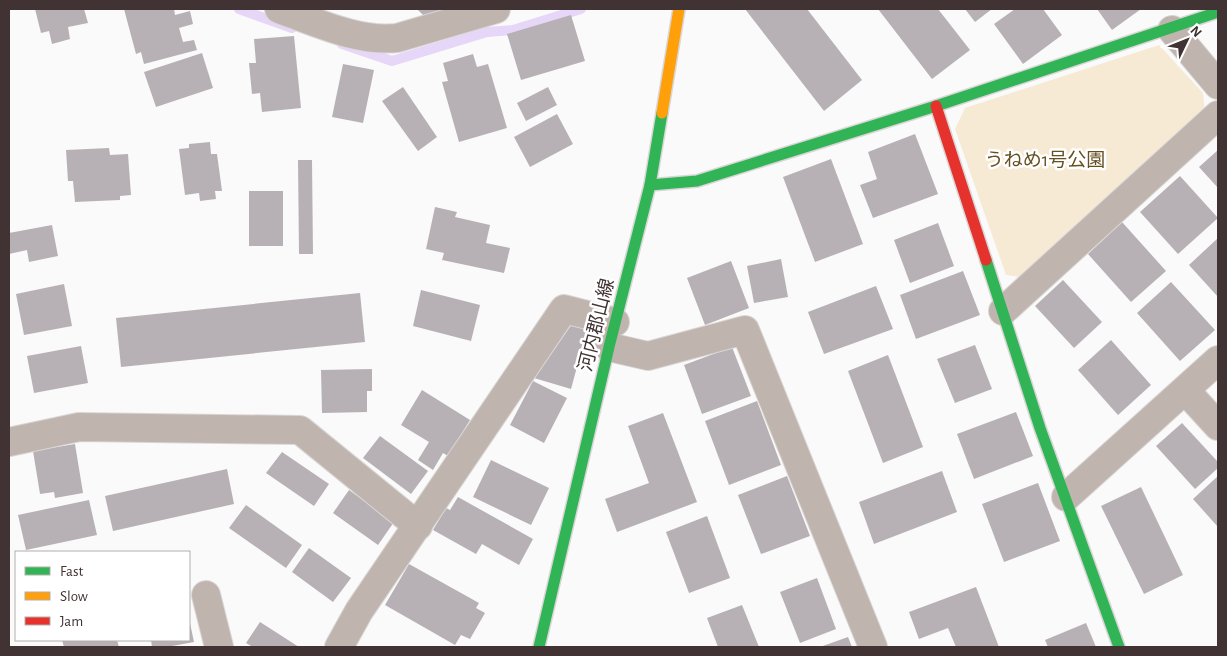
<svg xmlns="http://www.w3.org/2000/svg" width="1227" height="656" viewBox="0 0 1227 656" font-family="'Alegreya Sans','Noto Sans JP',sans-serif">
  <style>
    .green { fill: #f6ead4 }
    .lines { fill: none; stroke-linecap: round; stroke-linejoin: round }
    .stream { stroke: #e6d6f8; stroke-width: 10 }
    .building { fill: #b7b1b5 }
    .street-casing { stroke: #d9d6d6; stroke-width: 30 }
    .fast-casing { stroke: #d9d6d6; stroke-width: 14 }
    .slow-casing { stroke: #d9d6d6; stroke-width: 14 }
    .jam-casing { stroke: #d9d6d6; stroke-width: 14 }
    .street { stroke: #c0b4ae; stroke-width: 28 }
    .fast { stroke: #30b455; stroke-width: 11 }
    .slow { stroke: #ff9f0a; stroke-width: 11 }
    .jam { stroke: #e5322d; stroke-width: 11 }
    .labels { text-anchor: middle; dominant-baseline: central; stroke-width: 5; stroke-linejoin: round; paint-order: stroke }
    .park-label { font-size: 19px; fill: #664f21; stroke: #fff }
    .street-label { font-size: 19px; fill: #413233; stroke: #fff }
  </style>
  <rect width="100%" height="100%" fill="#fafafa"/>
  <path class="green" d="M 1159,45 L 1203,93 L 1205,114 L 1026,278 L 1006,275 L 955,129 L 965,108 Z"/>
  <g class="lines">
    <g class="stream">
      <path d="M 239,9 L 292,28"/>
      <path d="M 342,44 L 392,61 L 487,32 L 513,30 L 581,9"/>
    </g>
  </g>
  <g class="building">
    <path d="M 35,9 L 84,9 L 88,23 L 68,27 L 70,39 L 52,44 L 49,31 L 41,33 Z"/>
    <path d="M 124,9 L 174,9 L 175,15 L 190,11 L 193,24 L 179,28 L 183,42 L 194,40 L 197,50 L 144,64 L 141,52 L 136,54 Z"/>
    <path d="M 417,9 L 446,9 L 435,18 L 428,20 Z"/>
    <path d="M 745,9 L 807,9 L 862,80 L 824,111 Z"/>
    <path d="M 878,9 L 938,9 L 970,50 L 932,79 Z"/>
    <path d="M 965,9 L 992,9 L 975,22 Z"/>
    <path d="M 1015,9 L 1043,9 L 1062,35 L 1023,64 L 994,24 Z"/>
    <path d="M 1097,9 L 1141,9 L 1112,30 Z"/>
    <path d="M 571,15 L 585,61 L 521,80 L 507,34 Z"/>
    <path d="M 294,36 L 301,108 L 262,112 L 260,93 L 252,94 L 249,63 L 256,63 L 254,39 Z"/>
    <path d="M 202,53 L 213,88 L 156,107 L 144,72 Z"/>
    <path d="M 473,54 L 477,67 L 488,64 L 507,128 L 459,142 L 442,82 L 448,81 L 443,63 Z"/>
    <path d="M 343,64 L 374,70 L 363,123 L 332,117 Z"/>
    <path d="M 403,87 L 437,137 L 418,151 L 382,101 Z"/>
    <path d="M 548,87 L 557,105 L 526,121 L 517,103 Z"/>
    <path d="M 557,114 L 573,144 L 530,167 L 514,137 Z"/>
    <path d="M 915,134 L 938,194 L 873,218 L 860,185 L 877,179 L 868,152 Z"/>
    <path d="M 210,142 L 211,154 L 217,154 L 222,191 L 215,191 L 216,199 L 200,201 L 199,193 L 185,195 L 179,149 L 189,148 L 189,144 Z"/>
    <path d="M 109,148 L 110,155 L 128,154 L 131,195 L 120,196 L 120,200 L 75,202 L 73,181 L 68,181 L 66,150 Z"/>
    <path d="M 1218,150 L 1218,188 L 1199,167 Z"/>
    <path d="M 831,159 L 863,244 L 815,262 L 783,177 Z"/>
    <path d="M 298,160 L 312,160 L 313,254 L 299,254 Z"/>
    <path d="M 1180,176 L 1218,218 L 1178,254 L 1140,212 Z"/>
    <rect x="249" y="191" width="34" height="55"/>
    <path d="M 435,207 L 457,212 L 455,217 L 490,225 L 486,243 L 510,248 L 504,273 L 442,260 L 444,253 L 426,249 Z"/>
    <path d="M 1122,222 L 1166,271 L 1131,302 L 1088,254 Z"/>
    <path d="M 938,223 L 954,266 L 910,283 L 894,240 Z"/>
    <path d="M 52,225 L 58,256 L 29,262 L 27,250 L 9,254 L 9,233 Z"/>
    <path d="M 1218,238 L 1218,297 L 1189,265 Z"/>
    <path d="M 781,259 L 788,297 L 754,303 L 747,266 Z"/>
    <path d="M 731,261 L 749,308 L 705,325 L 687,278 Z"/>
    <path d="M 963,271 L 980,315 L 916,339 L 900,295 Z"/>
    <path d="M 1063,280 L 1102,322 L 1074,348 L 1035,306 Z"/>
    <path d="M 1171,282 L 1215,330 L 1180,361 L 1137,313 Z"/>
    <path d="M 64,284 L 72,326 L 24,335 L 16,294 Z"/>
    <path d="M 876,286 L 893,329 L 824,354 L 808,312 Z"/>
    <path d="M 421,290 L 480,305 L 471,341 L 413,326 Z"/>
    <path d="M 360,293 L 365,342 L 121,367 L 116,318 Z"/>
    <path d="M 572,324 L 587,330 L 571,389 L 534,378 Z"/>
    <path d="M 1111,340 L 1151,385 L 1118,415 L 1078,370 Z"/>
    <path d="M 975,345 L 992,389 L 955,403 L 937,359 Z"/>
    <path d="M 81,346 L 88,383 L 34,393 L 27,356 Z"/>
    <path d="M 732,347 L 751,396 L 702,414 L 684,365 Z"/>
    <path d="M 888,355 L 923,447 L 883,463 L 848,371 Z"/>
    <path d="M 372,369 L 372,391 L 367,391 L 367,412 L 322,413 L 321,370 Z"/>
    <path d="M 533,381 L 567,398 L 544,443 L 510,425 Z"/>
    <path d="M 422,390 L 470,420 L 448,456 L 443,453 L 433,470 L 418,460 L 429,442 L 401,425 Z"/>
    <path d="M 757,401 L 781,465 L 729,485 L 705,421 Z"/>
    <path d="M 1016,412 L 1033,456 L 974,479 L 957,434 Z"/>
    <path d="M 663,413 L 697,502 L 617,532 L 605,499 L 649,483 L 628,426 Z"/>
    <path d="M 1182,423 L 1218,462 L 1218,468 L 1195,489 L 1156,446 Z"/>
    <path d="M 380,436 L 428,471 L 411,494 L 363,458 Z"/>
    <path d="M 75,444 L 83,493 L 55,498 L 54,492 L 40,494 L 33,451 Z"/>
    <path d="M 282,452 L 329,484 L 314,506 L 266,473 Z"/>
    <path d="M 491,460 L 549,488 L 531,525 L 473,497 Z"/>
    <path d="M 227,469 L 234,504 L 113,531 L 105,496 Z"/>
    <path d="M 942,471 L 957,512 L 874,544 L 859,502 Z"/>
    <path d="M 787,476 L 810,536 L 761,554 L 738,495 Z"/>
    <path d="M 1218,476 L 1218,527 L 1193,499 Z"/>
    <path d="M 1038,483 L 1060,541 L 1004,562 L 982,504 Z"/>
    <path d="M 1141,487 L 1183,575 L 1144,594 L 1101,506 Z"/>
    <path d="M 349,490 L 394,522 L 378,545 L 333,513 Z"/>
    <path d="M 458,497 L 533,539 L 519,565 L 482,544 L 476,554 L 433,530 L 446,508 L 450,510 Z"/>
    <path d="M 89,500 L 97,535 L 26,550 L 18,515 Z"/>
    <path d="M 246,505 L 302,545 L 286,568 L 229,528 Z"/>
    <path d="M 707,516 L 730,578 L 689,593 L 666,532 Z"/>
    <path d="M 309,548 L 351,578 L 333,602 L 292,572 Z"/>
    <path d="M 409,564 L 479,603 L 476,608 L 485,613 L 470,639 L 461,635 L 455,645 L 385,605 Z"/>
    <path d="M 817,578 L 836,629 L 800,643 L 780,592 Z"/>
    <path d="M 976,587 L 999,647 L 956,647 L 948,628 L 919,639 L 909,612 Z"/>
    <path d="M 742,605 L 759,647 L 718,647 L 707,618 Z"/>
    <path d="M 260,622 L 299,647 L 253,647 L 246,643 Z"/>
    <path d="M 190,623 L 194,642 L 167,647 L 152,647 L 151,640 L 189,640 Z"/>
    <path d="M 1086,623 L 1096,647 L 1048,647 L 1045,640 Z"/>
    <path d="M 848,637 L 852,647 L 820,647 Z"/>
    <path d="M 62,640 L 117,640 L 119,647 L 64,647 Z"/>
  </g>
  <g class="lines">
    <defs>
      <g id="street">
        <path d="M 279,9 C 316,22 357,42 397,38 L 496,9"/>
        <path d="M 1172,30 L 1218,85"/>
        <path d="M 1003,311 L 1218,115"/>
        <path d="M 609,347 L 648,356 L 745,330 L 873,647"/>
        <path d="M 1185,390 L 1218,426"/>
        <path d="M 9,442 L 79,427 L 300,430 L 418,526"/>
        <path d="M 1066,497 L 1218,360"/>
        <path d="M 206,595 L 219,647"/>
        <path d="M 339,647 L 359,611 L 564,309 L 615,322"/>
      </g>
      <g id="fast">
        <path d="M 650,185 L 697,181 L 936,106 L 1218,12"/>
        <path d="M 986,260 L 1040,428 L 1119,647"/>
        <path d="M 539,647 L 609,347 L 650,185 L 662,113"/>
      </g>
      <path id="slow" d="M 662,113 L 679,9"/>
      <path id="jam" d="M 936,106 L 986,260"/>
    </defs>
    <use href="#street" class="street-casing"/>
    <use href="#fast" class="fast-casing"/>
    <use href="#slow" class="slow-casing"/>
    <use href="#jam" class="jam-casing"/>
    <use href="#street" class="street"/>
    <use href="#fast" class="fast"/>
    <use href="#slow" class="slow"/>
    <use href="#jam" class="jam"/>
  </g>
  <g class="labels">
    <g class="park-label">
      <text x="1045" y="160">うねめ1号公園</text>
    </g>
    <g class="street-label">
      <text transform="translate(597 325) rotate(-76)">河内郡山線</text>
    </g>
  </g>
  <rect width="1227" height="656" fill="none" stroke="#413233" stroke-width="20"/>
  <rect x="15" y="551" width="175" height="90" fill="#ffffff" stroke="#b3adad"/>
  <rect x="25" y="567" width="25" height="8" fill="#30b455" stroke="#b3adad"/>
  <text x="60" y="576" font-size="15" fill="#413233">Fast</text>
  <rect x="25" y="592" width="25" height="8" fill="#ff9f0a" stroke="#b3adad"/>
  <text x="60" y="601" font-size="15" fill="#413233">Slow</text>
  <rect x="25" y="617" width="25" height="8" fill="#e5322d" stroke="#b3adad"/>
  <text x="60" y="626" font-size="15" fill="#413233">Jam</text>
  <g transform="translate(1187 40) rotate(47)" stroke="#ffffff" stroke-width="4" paint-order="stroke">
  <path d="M0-4L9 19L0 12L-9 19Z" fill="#413233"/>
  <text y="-8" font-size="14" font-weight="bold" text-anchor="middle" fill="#413233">N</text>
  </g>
</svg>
